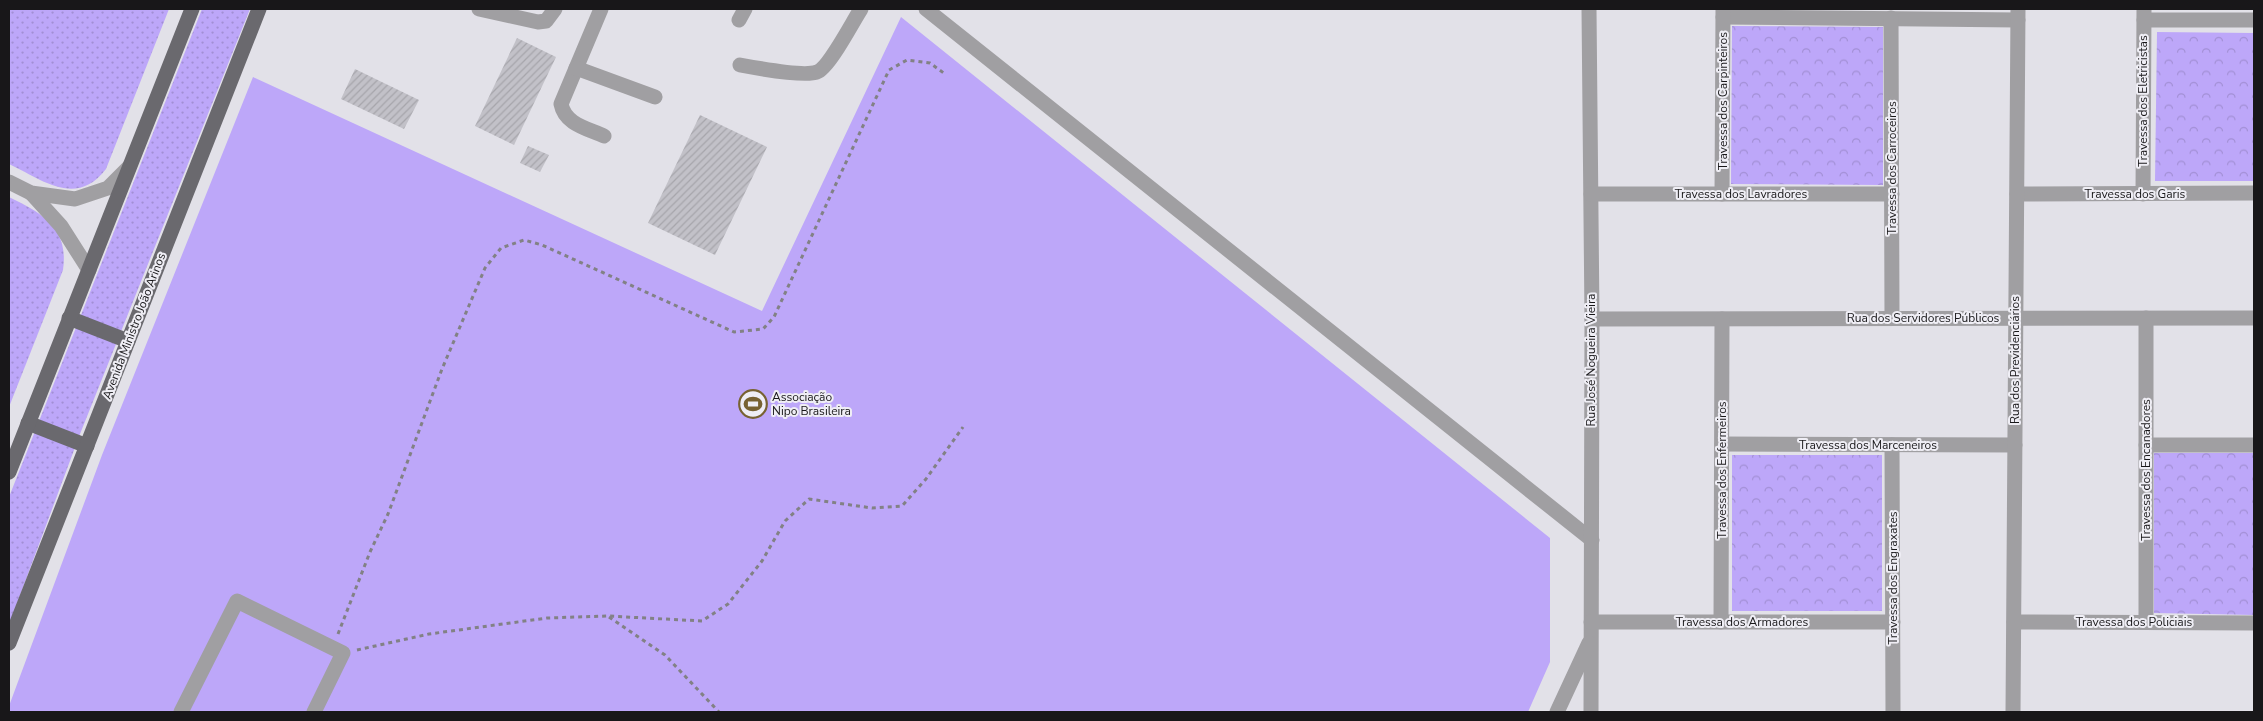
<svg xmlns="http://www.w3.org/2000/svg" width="2263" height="721" viewBox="0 0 2263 721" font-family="'Nunito Sans',sans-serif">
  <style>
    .grass { fill: url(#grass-dots) }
    .park { fill: url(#park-crowns) }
    .garden { fill: #bda7f9 }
    .building { fill: url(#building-hatch) }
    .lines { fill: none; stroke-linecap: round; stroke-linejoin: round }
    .path { stroke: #828185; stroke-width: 3; stroke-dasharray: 4 4; stroke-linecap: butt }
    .minor { stroke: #a09fa2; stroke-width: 15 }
    .major { stroke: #6a696e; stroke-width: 15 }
    .labels { text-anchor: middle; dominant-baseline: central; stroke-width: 4; stroke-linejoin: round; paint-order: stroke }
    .street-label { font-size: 12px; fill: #181719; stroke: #efeef5 }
    .poi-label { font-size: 12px; fill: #181719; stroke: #efeef5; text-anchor: start }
  </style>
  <defs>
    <pattern id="grass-dots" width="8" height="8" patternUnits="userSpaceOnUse" patternTransform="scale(1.25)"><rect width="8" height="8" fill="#bda7f9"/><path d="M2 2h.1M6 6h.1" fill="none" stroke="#a28fd5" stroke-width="1.8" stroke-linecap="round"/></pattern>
    <pattern id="park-crowns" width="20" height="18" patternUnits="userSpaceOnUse" patternTransform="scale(1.25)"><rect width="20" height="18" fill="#bda7f9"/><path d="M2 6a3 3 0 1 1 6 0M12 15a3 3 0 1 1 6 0" fill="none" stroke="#a28fd5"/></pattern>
    <pattern id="building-hatch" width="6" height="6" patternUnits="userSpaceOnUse" patternTransform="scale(1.25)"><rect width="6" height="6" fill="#c2c1c8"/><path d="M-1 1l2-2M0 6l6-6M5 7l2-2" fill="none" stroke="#a6a5ab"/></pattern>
  </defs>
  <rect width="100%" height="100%" fill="#e2e1e8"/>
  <g class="grass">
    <path d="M 9,9 L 169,9 L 106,169 C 76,208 43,180 9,164 Z"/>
    <path d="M 202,9 L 250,9 L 80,434 L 9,625 L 9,497 Z"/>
    <path d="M 9,197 C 42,213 69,228 63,270 L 9,407 Z"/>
  </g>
  <g class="park">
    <path d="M 1732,26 L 1883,27 L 1883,185 L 1731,184 Z"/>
    <path d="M 2157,32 L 2254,33 L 2254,181 L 2155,181 Z"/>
    <path d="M 2154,453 L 2254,453 L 2254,615 L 2154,613 Z"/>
    <rect x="1732" y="455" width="150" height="156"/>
  </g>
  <path class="garden" d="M 901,17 L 1550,538 L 1550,662 L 1528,712 L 9,712 L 9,706 L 102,455 L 253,77 L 762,311 Z"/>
  <g class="building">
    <path d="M 517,38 L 556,57 L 514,145 L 475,126 Z"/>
    <path d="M 355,69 L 419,100 L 404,129 L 341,99 Z"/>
    <path d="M 700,115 L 767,147 L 715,255 L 648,223 Z"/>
    <path d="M 528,146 L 549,155 L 540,172 L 520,163 Z"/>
  </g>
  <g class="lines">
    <g class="path">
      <path d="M 609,617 L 665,655 L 719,712"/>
      <path d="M 338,634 L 370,552 L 388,514 L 442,369 L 485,268 L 501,248 L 524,240 L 542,245 L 734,332 L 763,329 L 774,317 L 889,70 L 907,60 L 930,63 L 945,74"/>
      <path d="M 357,650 L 429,634 L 547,618 L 608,616 L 702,621 L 728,604 L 762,561 L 785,521 L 809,499 L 872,508 L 902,506 L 926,479 L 963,427"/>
    </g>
    <g class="minor">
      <path d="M 479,9 L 538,22 L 546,21 L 555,9"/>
      <path d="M 601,9 L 561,104 C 565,124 586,128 604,136"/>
      <path d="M 926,9 L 1592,540"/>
      <path d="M 1589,9 L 1592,319 L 1591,712"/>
      <path d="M 1723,17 L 2018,20"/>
      <path d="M 1891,18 L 1892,318"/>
      <path d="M 739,20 L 745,9"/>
      <path d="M 2144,20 L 2254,20"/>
      <path d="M 740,65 C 756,68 804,77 817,72 C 829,68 853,21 861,9"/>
      <path d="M 576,68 L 655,97"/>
      <path d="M 9,182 L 31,193 L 75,199 L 108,188 L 129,167"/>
      <path d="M 31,193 L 61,226 L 89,270"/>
      <path d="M 1591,194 L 1892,194"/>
      <path d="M 1722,194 L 1723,9"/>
      <path d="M 2017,194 L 2254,193"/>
      <path d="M 2143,194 L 2144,9"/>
      <path d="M 1592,319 L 2254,318"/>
      <path d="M 1722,444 L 2015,445"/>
      <path d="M 1892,445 L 1893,712"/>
      <path d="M 2146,445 L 2254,445"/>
      <path d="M 1591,622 L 1893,622"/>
      <path d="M 1721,622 L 1722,319"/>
      <path d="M 2014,622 L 2254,623"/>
      <path d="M 2146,622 L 2146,318"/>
      <path d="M 181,712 L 237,601 L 343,653 L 314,712"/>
      <path d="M 1557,712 L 1589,643"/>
      <path d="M 2013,712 L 2018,9"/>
    </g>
    <g class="major">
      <path d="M 69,318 L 128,341"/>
      <path d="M 28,423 L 87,446"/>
      <path d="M 9,472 L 192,9"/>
      <path d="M 9,643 L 259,9"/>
    </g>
  </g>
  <defs>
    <symbol id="stadium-ring" viewBox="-11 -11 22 22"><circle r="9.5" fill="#efeef5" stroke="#786232" stroke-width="1.5"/><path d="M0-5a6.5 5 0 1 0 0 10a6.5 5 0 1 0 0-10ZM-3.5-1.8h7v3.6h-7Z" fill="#786232"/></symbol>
  </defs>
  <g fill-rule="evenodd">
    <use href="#stadium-ring" x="737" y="388" width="32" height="32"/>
  </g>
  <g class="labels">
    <g class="street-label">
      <text transform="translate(1723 101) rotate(-90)">Travessa dos Carpinteiros</text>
      <text transform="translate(2143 101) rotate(-90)">Travessa dos Eletricistas</text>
      <text transform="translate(1892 168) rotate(-90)">Travessa dos Carroceiros</text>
      <text x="1741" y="194">Travessa dos Lavradores</text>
      <text x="2135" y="194">Travessa dos Garis</text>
      <text x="1923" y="318">Rua dos Servidores Públicos</text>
      <text transform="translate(134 326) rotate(-69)">Avenida Ministro João Arinos</text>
      <text transform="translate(1591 360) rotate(-90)">Rua José Nogueira Vieira</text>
      <text transform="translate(2015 360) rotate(-90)">Rua dos Previdenciários</text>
      <text x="1868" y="445">Travessa dos Marceneiros</text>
      <text transform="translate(1722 470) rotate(-90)">Travessa dos Enfermeiros</text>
      <text transform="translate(2146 470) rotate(-90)">Travessa dos Encanadores</text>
      <text transform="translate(1893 578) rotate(-90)">Travessa dos Engraxates</text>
      <text x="1742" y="622">Travessa dos Armadores</text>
      <text x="2134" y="622">Travessa dos Policiais</text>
    </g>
    <g class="poi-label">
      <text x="772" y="397">Associação<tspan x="772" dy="14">Nipo Brasileira</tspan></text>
    </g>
  </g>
  <rect width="2263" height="721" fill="none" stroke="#181719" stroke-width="20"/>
</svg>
